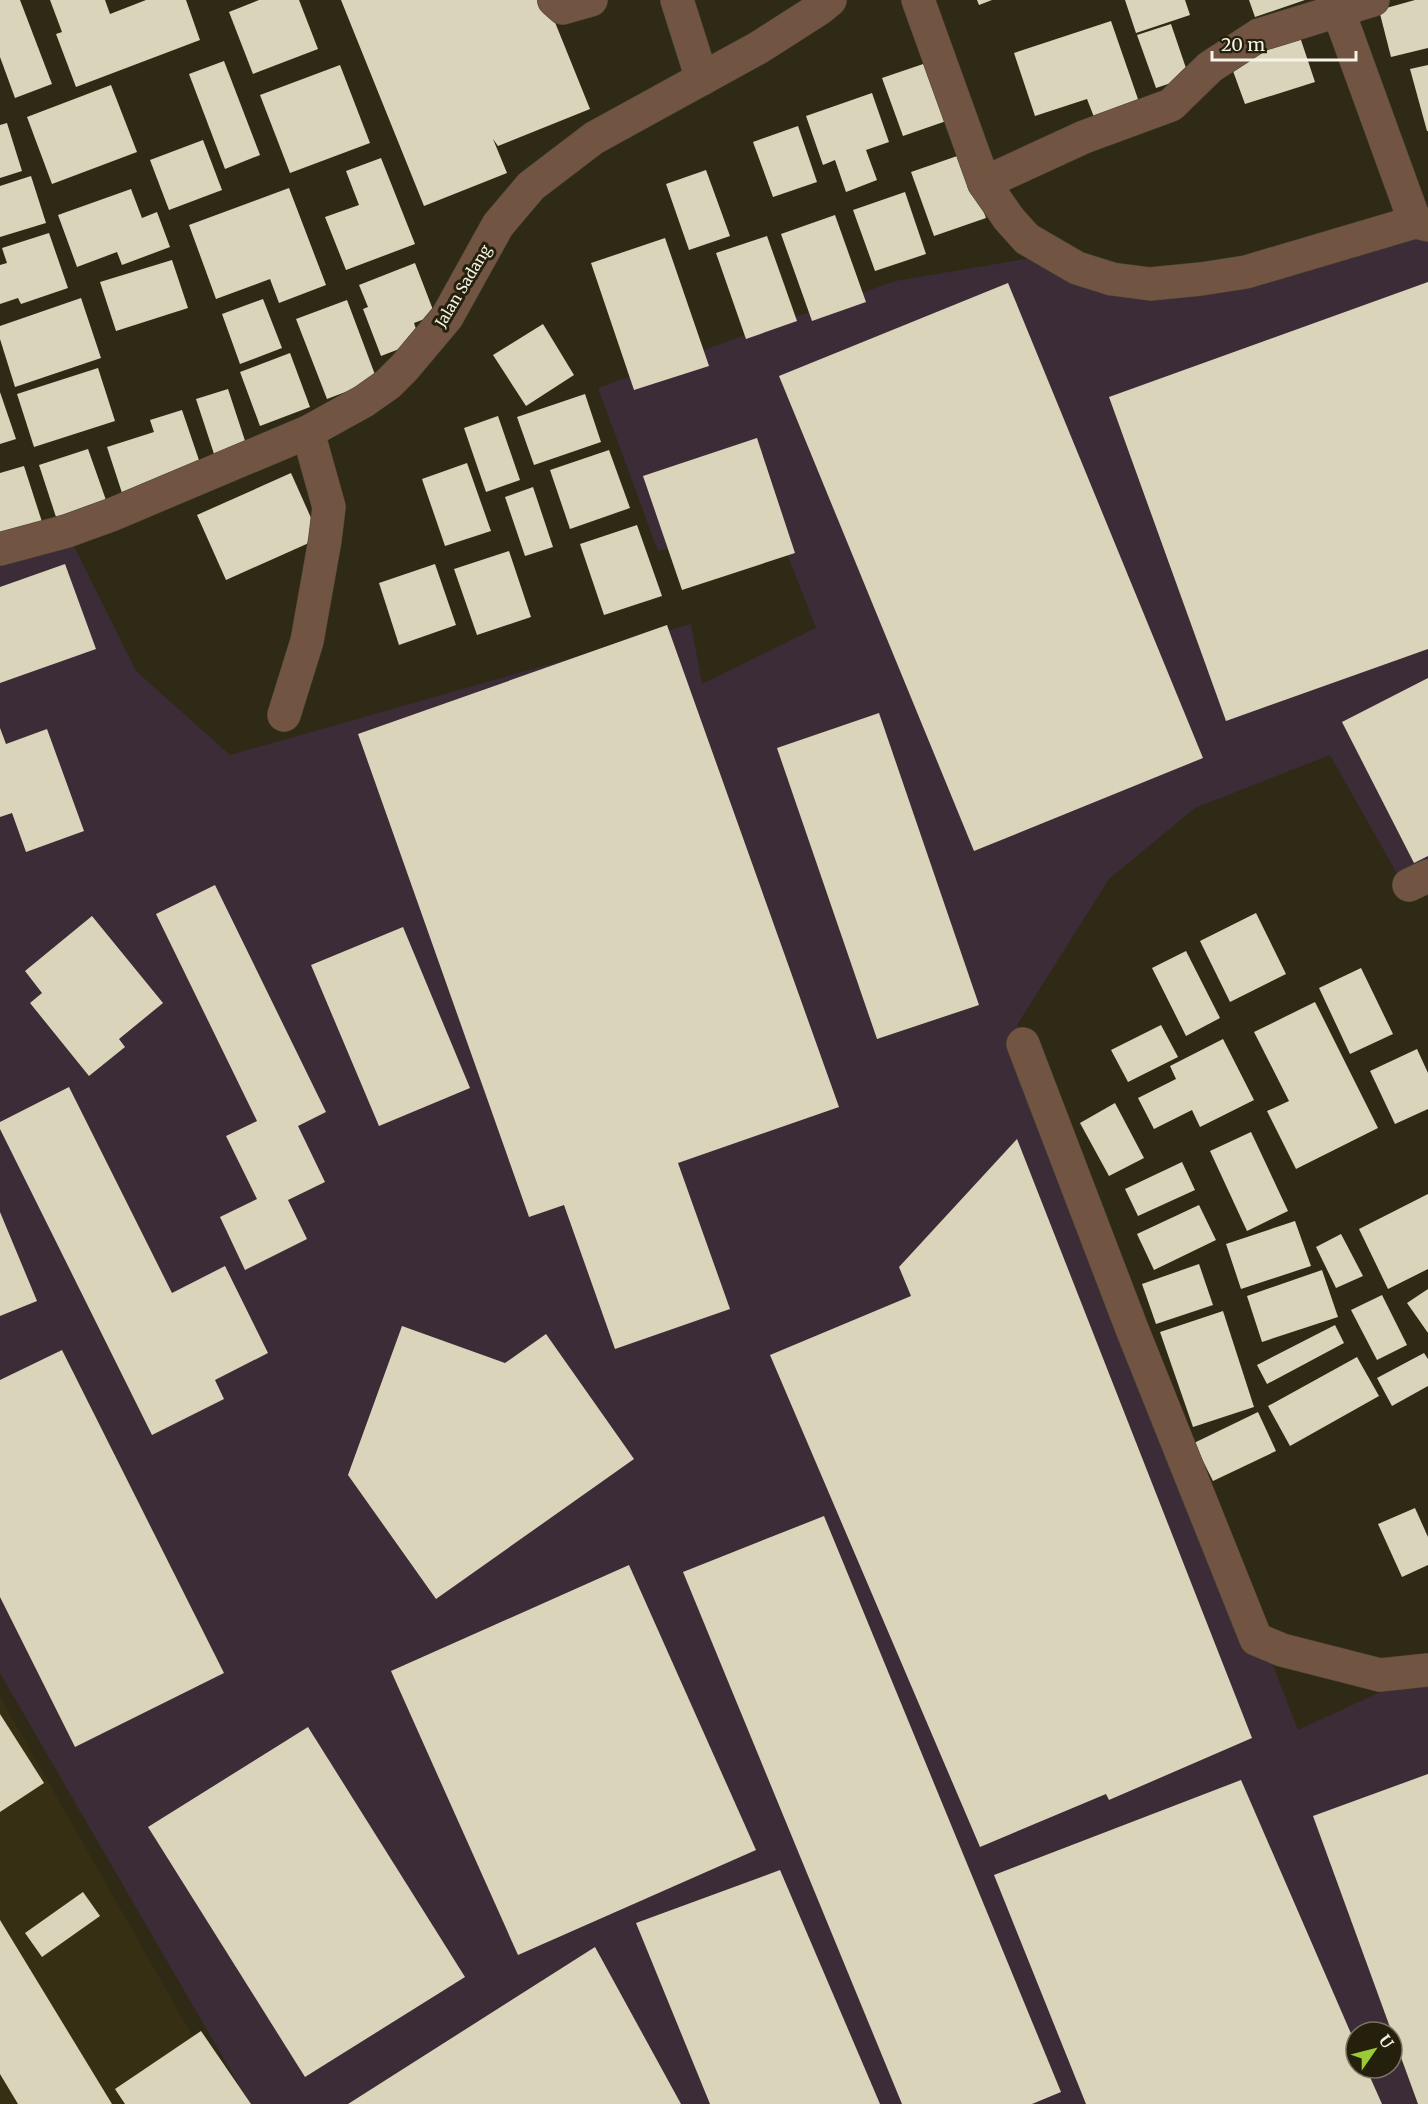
<svg xmlns="http://www.w3.org/2000/svg" width="1428" height="2104" viewBox="0 0 1428 2104" font-family="Merriweather,serif">
  <style>
    .built { fill: #362f14 }
    .industrial { fill: #3c2c37; fill-rule: evenodd }
    .building { fill: #dad4bb }
    .lines { fill: none; stroke-linecap: round; stroke-linejoin: round }
    .minor-casing { stroke: #4b4633; stroke-width: 34 }
    .tertiary-casing { stroke: #4b4633; stroke-width: 34 }
    .minor { stroke: #715441; stroke-width: 33 }
    .tertiary { stroke: #715441; stroke-width: 33 }
    .labels { text-anchor: middle; dominant-baseline: central; stroke-width: 6; stroke-linejoin: round; paint-order: stroke }
    .street-label { font-size: 15px; fill: #f6f3e7; stroke: #25200c }
  </style>
  <rect width="100%" height="100%" fill="#2f2a16"/>
  <path class="built" d="M 0,1697 L 231,2104 L 0,2104 Z"/>
  <path class="industrial" d="M 1428,222 L 1428,873 L 1404,886 L 1330,755 L 1195,808 L 1109,879 L 1017,1025 L 1051,1092 L 1298,1730 L 1428,1670 L 1428,2104 L 250,2104 L 0,1673 L 0,565 L 72,542 L 136,671 L 230,755 L 691,624 L 702,684 L 816,628 L 777,528 L 658,551 L 598,388 L 895,281 L 1049,255 L 1138,280 ZM 1356,2032 L 1392,2032 L 1392,2068 L 1356,2068 Z"/>
  <g class="building">
    <path d="M 0,0 L 20,0 L 52,84 L 15,98 L 0,57 Z"/>
    <path d="M 50,0 L 105,0 L 110,14 L 146,0 L 186,0 L 200,40 L 76,87 L 56,34 L 62,32 Z"/>
    <path d="M 259,0 L 299,0 L 318,49 L 253,74 L 229,12 Z"/>
    <path d="M 341,0 L 546,0 L 590,109 L 498,146 L 493,139 L 507,173 L 424,206 Z"/>
    <path d="M 977,0 L 992,0 L 979,5 Z"/>
    <path d="M 1125,0 L 1185,0 L 1190,15 L 1136,33 Z"/>
    <path d="M 1249,0 L 1305,0 L 1255,17 Z"/>
    <path d="M 1415,0 L 1428,0 L 1428,48 L 1391,57 L 1379,10 Z"/>
    <path d="M 1111,21 L 1139,102 L 1094,117 L 1087,99 L 1035,116 L 1014,53 Z"/>
    <path d="M 1171,24 L 1189,77 L 1156,88 L 1137,35 Z"/>
    <path d="M 1300,37 L 1315,82 L 1245,104 L 1229,60 Z"/>
    <path d="M 224,61 L 260,155 L 225,169 L 189,74 Z"/>
    <path d="M 932,61 L 952,119 L 903,136 L 882,78 Z"/>
    <path d="M 340,65 L 370,143 L 290,173 L 260,95 Z"/>
    <path d="M 1428,65 L 1428,131 L 1427,131 L 1410,69 Z"/>
    <path d="M 111,85 L 137,152 L 52,184 L 27,117 Z"/>
    <path d="M 872,93 L 889,142 L 866,150 L 877,180 L 846,192 L 835,160 L 823,165 L 806,116 Z"/>
    <path d="M 7,123 L 22,171 L 0,178 L 0,125 Z"/>
    <path d="M 798,126 L 817,182 L 773,197 L 753,142 Z"/>
    <path d="M 203,140 L 222,190 L 169,210 L 150,160 Z"/>
    <path d="M 963,154 L 986,218 L 934,236 L 911,172 Z"/>
    <path d="M 381,158 L 415,244 L 346,270 L 325,217 L 359,205 L 346,171 Z"/>
    <path d="M 706,170 L 730,236 L 689,250 L 666,184 Z"/>
    <path d="M 31,176 L 46,223 L 0,237 L 0,186 Z"/>
    <path d="M 289,188 L 326,285 L 279,303 L 270,279 L 216,299 L 189,225 Z"/>
    <path d="M 131,189 L 142,218 L 157,212 L 170,247 L 122,265 L 117,252 L 77,267 L 58,215 Z"/>
    <path d="M 905,192 L 926,254 L 875,271 L 853,210 Z"/>
    <path d="M 835,215 L 866,302 L 812,321 L 781,234 Z"/>
    <path d="M 49,233 L 68,288 L 21,304 L 18,298 L 0,304 L 0,265 L 7,263 L 2,248 Z"/>
    <path d="M 767,236 L 797,321 L 746,339 L 716,253 Z"/>
    <path d="M 665,238 L 709,366 L 634,390 L 591,263 Z"/>
    <path d="M 172,260 L 188,308 L 116,331 L 100,282 Z"/>
    <path d="M 415,263 L 435,315 L 414,323 L 420,341 L 381,356 L 363,309 L 368,307 L 359,285 Z"/>
    <path d="M 1428,282 L 1428,649 L 1226,721 L 1109,397 Z"/>
    <path d="M 1008,283 L 1203,758 L 974,851 L 779,376 Z"/>
    <path d="M 81,298 L 101,358 L 15,387 L 0,339 L 0,326 Z"/>
    <path d="M 263,299 L 282,348 L 240,364 L 222,314 Z"/>
    <path d="M 347,300 L 377,380 L 327,399 L 296,319 Z"/>
    <path d="M 543,324 L 574,375 L 526,406 L 493,355 Z"/>
    <path d="M 290,353 L 310,407 L 260,426 L 240,372 Z"/>
    <path d="M 98,368 L 115,421 L 34,447 L 17,394 Z"/>
    <path d="M 228,389 L 248,450 L 216,460 L 196,399 Z"/>
    <path d="M 0,392 L 16,439 L 0,444 Z"/>
    <path d="M 585,394 L 601,442 L 534,465 L 517,417 Z"/>
    <path d="M 182,410 L 202,469 L 123,496 L 107,447 L 154,432 L 150,420 Z"/>
    <path d="M 498,416 L 520,480 L 486,492 L 464,428 Z"/>
    <path d="M 757,438 L 795,553 L 682,590 L 643,476 Z"/>
    <path d="M 88,449 L 107,503 L 57,520 L 39,465 Z"/>
    <path d="M 609,450 L 630,508 L 570,529 L 550,470 Z"/>
    <path d="M 467,463 L 491,531 L 445,546 L 422,479 Z"/>
    <path d="M 24,466 L 43,525 L 0,539 L 0,473 Z"/>
    <path d="M 291,473 L 320,538 L 226,580 L 197,515 Z"/>
    <path d="M 533,487 L 553,547 L 525,556 L 505,497 Z"/>
    <path d="M 637,525 L 662,596 L 604,615 L 580,544 Z"/>
    <path d="M 509,551 L 531,617 L 477,635 L 454,569 Z"/>
    <path d="M 65,564 L 96,649 L 0,683 L 0,587 Z"/>
    <path d="M 435,564 L 456,625 L 399,645 L 379,583 Z"/>
    <path d="M 667,625 L 839,1107 L 678,1163 L 730,1309 L 615,1349 L 564,1205 L 529,1217 L 358,734 Z"/>
    <path d="M 1428,678 L 1428,856 L 1414,863 L 1342,722 Z"/>
    <path d="M 879,713 L 979,1005 L 877,1039 L 777,748 Z"/>
    <path d="M 0,728 L 6,744 L 47,729 L 84,831 L 26,852 L 12,813 L 0,817 Z"/>
    <path d="M 215,885 L 326,1112 L 298,1126 L 325,1182 L 288,1200 L 307,1239 L 245,1270 L 220,1217 L 257,1199 L 226,1136 L 257,1121 L 156,914 Z"/>
    <path d="M 1256,913 L 1286,974 L 1230,1002 L 1200,941 Z"/>
    <path d="M 92,916 L 163,1003 L 119,1039 L 125,1047 L 89,1076 L 30,1003 L 42,993 L 25,971 Z"/>
    <path d="M 403,927 L 470,1088 L 379,1126 L 311,965 Z"/>
    <path d="M 1186,951 L 1220,1018 L 1186,1036 L 1152,968 Z"/>
    <path d="M 1361,968 L 1393,1034 L 1350,1054 L 1319,988 Z"/>
    <path d="M 1315,1002 L 1378,1128 L 1296,1169 L 1267,1111 L 1289,1101 L 1254,1032 Z"/>
    <path d="M 1161,1025 L 1178,1057 L 1128,1082 L 1111,1050 Z"/>
    <path d="M 1223,1039 L 1254,1100 L 1200,1127 L 1192,1110 L 1154,1129 L 1138,1098 L 1176,1079 L 1170,1066 Z"/>
    <path d="M 1417,1049 L 1428,1073 L 1428,1109 L 1395,1124 L 1370,1071 Z"/>
    <path d="M 69,1087 L 172,1293 L 225,1266 L 268,1353 L 215,1380 L 224,1399 L 152,1435 L 0,1129 L 0,1122 Z"/>
    <path d="M 1115,1103 L 1144,1158 L 1109,1176 L 1080,1123 Z"/>
    <path d="M 1251,1132 L 1288,1211 L 1247,1231 L 1210,1151 Z"/>
    <path d="M 1017,1139 L 1252,1738 L 1109,1800 L 1106,1794 L 980,1847 L 770,1355 L 911,1296 L 899,1267 Z"/>
    <path d="M 1182,1162 L 1195,1190 L 1138,1216 L 1125,1189 Z"/>
    <path d="M 1428,1194 L 1428,1269 L 1388,1289 L 1359,1229 Z"/>
    <path d="M 1199,1205 L 1216,1240 L 1154,1270 L 1137,1234 Z"/>
    <path d="M 0,1212 L 37,1301 L 0,1316 Z"/>
    <path d="M 1295,1221 L 1311,1266 L 1241,1289 L 1226,1244 Z"/>
    <path d="M 1341,1234 L 1363,1276 L 1336,1288 L 1316,1247 Z"/>
    <path d="M 1199,1264 L 1213,1305 L 1156,1324 L 1142,1284 Z"/>
    <path d="M 1322,1270 L 1338,1317 L 1262,1342 L 1247,1296 Z"/>
    <path d="M 1428,1289 L 1428,1333 L 1407,1303 Z"/>
    <path d="M 1382,1295 L 1407,1345 L 1377,1360 L 1351,1310 Z"/>
    <path d="M 1223,1311 L 1254,1407 L 1193,1427 L 1160,1332 Z"/>
    <path d="M 1335,1325 L 1344,1343 L 1267,1384 L 1257,1365 Z"/>
    <path d="M 402,1326 L 505,1363 L 546,1334 L 634,1459 L 436,1599 L 348,1475 Z"/>
    <path d="M 62,1350 L 224,1673 L 75,1747 L 0,1597 L 0,1380 Z"/>
    <path d="M 1424,1353 L 1428,1359 L 1428,1386 L 1392,1406 L 1377,1378 Z"/>
    <path d="M 1357,1357 L 1379,1396 L 1290,1446 L 1268,1406 Z"/>
    <path d="M 1258,1412 L 1276,1451 L 1213,1481 L 1194,1443 Z"/>
    <path d="M 1415,1508 L 1428,1537 L 1428,1565 L 1402,1577 L 1378,1524 Z"/>
    <path d="M 824,1516 L 1061,2092 L 1032,2104 L 902,2104 L 683,1572 Z"/>
    <path d="M 629,1565 L 756,1850 L 518,1955 L 391,1671 Z"/>
    <path d="M 0,1714 L 44,1783 L 0,1812 Z"/>
    <path d="M 308,1727 L 465,1977 L 305,2077 L 148,1827 Z"/>
    <path d="M 1428,1774 L 1428,2104 L 1418,2104 L 1313,1816 Z"/>
    <path d="M 1241,1780 L 1356,2045 L 1356,2068 L 1366,2068 L 1382,2104 L 1086,2104 L 994,1875 Z"/>
    <path d="M 780,1870 L 880,2104 L 710,2104 L 636,1923 Z"/>
    <path d="M 83,1892 L 100,1916 L 42,1957 L 25,1933 Z"/>
    <path d="M 0,1920 L 112,2104 L 18,2104 L 0,2074 Z"/>
    <path d="M 595,1947 L 681,2104 L 348,2104 Z"/>
    <path d="M 201,2031 L 251,2104 L 125,2104 L 115,2089 Z"/>
  </g>
  <g class="lines">
    <defs>
      <g id="minor">
        <path d="M 554,0 L 563,8 L 591,0"/>
        <path d="M 677,0 L 702,79"/>
        <path d="M 918,0 L 984,183 L 1009,219 L 1027,239 L 1077,268 L 1112,279 L 1150,284 L 1201,279 L 1246,272 L 1415,222 L 1428,225"/>
        <path d="M 1338,10 L 1415,222"/>
        <path d="M 984,183 L 1084,137 L 1171,105 L 1210,67 L 1259,35 L 1373,0"/>
        <path d="M 284,715 L 307,641 L 325,540 L 329,507 L 308,432"/>
        <path d="M 1409,885 L 1428,876"/>
        <path d="M 1023,1044 L 1132,1329 L 1256,1639 L 1282,1650 L 1380,1675 L 1428,1670"/>
      </g>
      <path id="tertiary" d="M 0,549 L 67,531 L 111,515 L 308,432 L 364,401 L 388,384 L 405,367 L 447,317 L 498,225 L 531,186 L 594,138 L 758,48 L 819,9 L 830,0"/>
    </defs>
    <use href="#minor" class="minor-casing"/>
    <use href="#tertiary" class="tertiary-casing"/>
    <use href="#minor" class="minor"/>
    <use href="#tertiary" class="tertiary"/>
  </g>
  <g class="labels">
    <g class="street-label">
      <text transform="translate(463 286) rotate(-59)">Jalan Sadang</text>
    </g>
  </g>
  <g transform="translate(1374 2050) rotate(55)"><circle r="28" fill="#25200c" stroke="#797464" stroke-width="1.5"/>
  <path d="M0-4.5L10 22L0 15L-10 22Z" fill="#99cb36"/>
  <text y="-9" font-size="16" font-weight="bold" text-anchor="middle" fill="#f6f3e7">U</text>
  </g>
  <path d="M1212 51v9h144v-9" fill="none" stroke="#f6f3e7" stroke-width="3"/>
  <text x="1221" y="51" font-size="18" fill="#f6f3e7" stroke="#25200c" stroke-width="4.5" paint-order="stroke">20 m</text>
</svg>
